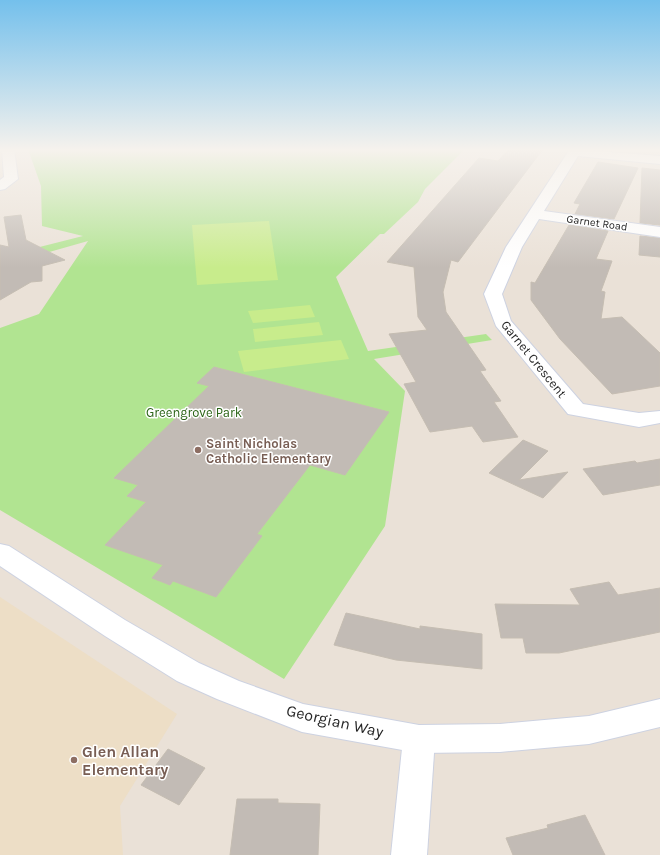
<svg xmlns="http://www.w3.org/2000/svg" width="660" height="855" viewBox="0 0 660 855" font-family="Karla,sans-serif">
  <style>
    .education { fill: #eddec6 }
    .green { fill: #b1e491 }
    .pitch { fill: #c8ec8c }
    .building { fill: #c2bbb5; stroke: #c5bdb2 }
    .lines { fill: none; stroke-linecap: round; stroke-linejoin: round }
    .minor-casing { stroke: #cdd2e1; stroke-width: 2 }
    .tertiary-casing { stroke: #cdd2e1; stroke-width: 2 }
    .minor { fill: #fff; fill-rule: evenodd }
    .tertiary { fill: #fff; fill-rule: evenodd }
    .education-dot { fill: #8d6e63; stroke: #fff; stroke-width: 1.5 }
    .labels { text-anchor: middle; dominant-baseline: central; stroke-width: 3; stroke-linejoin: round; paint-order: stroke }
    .far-street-label { font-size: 11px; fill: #272727; stroke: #fff }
    .street-label { font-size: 13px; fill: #272727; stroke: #fff }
    .park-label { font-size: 13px; fill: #2b6417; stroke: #fff }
    .education-label { font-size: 13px; font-weight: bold; fill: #785e54; stroke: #fff; text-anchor: start }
    .near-street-label { font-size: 16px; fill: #272727; stroke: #fff }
    .near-education-label { font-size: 16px; font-weight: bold; fill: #785e54; stroke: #fff; text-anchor: start }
  </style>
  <rect width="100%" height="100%" fill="#eae1d7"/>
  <path class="education" d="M 0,597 L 177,714 L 120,806 L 123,855 L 0,855 Z"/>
  <path class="green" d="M 28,149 L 465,149 L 425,189 L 418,202 L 384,234 L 380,234 L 336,277 L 368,351 L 486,334 L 492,340 L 374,359 L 405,391 L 385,526 L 284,679 L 0,510 L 0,328 L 39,314 L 88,241 L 0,266 L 0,257 L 83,236 L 42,226 L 41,186 Z"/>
  <g class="pitch">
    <path d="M 269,221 L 278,280 L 197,285 L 192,225 Z"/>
    <path d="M 310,305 L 315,317 L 253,323 L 248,311 Z"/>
    <path d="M 319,322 L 323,335 L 255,342 L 253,329 Z"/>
    <path d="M 341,340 L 349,359 L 244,372 L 238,351 Z"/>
  </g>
  <g class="building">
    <path d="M 509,149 L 543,149 L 458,262 L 451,260 L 443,292 L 446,312 L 486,370 L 480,371 L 501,401 L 494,402 L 518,437 L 483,442 L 472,426 L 430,432 L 404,384 L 416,382 L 389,334 L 427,330 L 418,317 L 414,267 L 387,262 L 479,158 L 498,161 Z"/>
    <path d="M 598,162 L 638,168 L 614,219 L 575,214 L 580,204 L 574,203 Z"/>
    <path d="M 642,168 L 660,170 L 660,225 L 640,223 Z"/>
    <path d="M 21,215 L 26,240 L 65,260 L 42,266 L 42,281 L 31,282 L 0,300 L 0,245 L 9,247 L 4,217 Z"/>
    <path d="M 569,225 L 608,231 L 596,259 L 612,261 L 601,291 L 605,292 L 601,319 L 622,317 L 660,353 L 660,386 L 612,394 L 560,339 L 531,300 L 531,282 L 535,283 Z"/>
    <path d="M 640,236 L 660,238 L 660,257 L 639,255 Z"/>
    <path d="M 214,367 L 389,412 L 345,475 L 310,465 L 257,534 L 262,536 L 216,597 L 173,581 L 170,585 L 152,578 L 163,565 L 105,545 L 146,502 L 127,496 L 138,485 L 114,478 L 209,386 L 197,383 Z"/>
    <path d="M 523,440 L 548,451 L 519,480 L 568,472 L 543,498 L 489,473 Z"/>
    <path d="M 660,459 L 660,485 L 603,495 L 583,469 L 635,461 L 637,463 Z"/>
    <path d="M 609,582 L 618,595 L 660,588 L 660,632 L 559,653 L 526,653 L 523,638 L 501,638 L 495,604 L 580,605 L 570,589 Z"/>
    <path d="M 346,613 L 420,629 L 420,626 L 482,634 L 482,669 L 396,660 L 334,645 Z"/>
    <path d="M 168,749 L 205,768 L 179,805 L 141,785 Z"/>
    <path d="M 237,799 L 278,799 L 278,803 L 320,804 L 318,855 L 230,855 Z"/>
    <path d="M 585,815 L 605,855 L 513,855 L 506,838 L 548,828 L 547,825 Z"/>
  </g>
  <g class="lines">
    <defs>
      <g id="minor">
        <path d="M 2,149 L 14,149 L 18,179 L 5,189 L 0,190 L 0,180 L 4,177 Z"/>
        <path d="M 570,149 L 660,156 L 660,164 L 578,156 L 544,211 L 660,227 L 660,237 L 539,219 L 522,247 L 502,294 L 511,321 L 583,404 L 639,413 L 660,411 L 660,423 L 639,427 L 568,414 L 496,326 L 484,294 L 506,247 Z"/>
        <path d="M 419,725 L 431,729 L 435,739 L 427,855 L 391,855 L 403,739 L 407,729 Z"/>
      </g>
      <path id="tertiary" d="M 0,544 L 9,546 L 125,620 L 199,663 L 239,681 L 303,704 L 419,725 L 500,724 L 589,716 L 660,699 L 660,727 L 589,744 L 500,752 L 419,753 L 302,732 L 217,699 L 177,681 L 105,636 L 0,566 Z"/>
    </defs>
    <use href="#minor" class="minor-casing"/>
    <use href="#tertiary" class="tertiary-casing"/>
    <use href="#minor" class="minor"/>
    <use href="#tertiary" class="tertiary"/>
  </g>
  <linearGradient id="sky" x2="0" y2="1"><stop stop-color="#74c0ec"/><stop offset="0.56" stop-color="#f6f2ed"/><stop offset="1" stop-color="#f6f2ed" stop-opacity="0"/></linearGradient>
  <rect width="660" height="268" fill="url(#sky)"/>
  <g class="education-dot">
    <circle cx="198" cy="450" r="4"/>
    <circle cx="74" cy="760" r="4"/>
  </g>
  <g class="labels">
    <g class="far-street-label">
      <text transform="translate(597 223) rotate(8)">Garnet Road</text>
    </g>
    <g class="street-label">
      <text transform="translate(534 359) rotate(51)">Garnet Crescent</text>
    </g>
    <g class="park-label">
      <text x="194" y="412">Greengrove Park</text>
    </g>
    <g class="education-label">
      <text x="206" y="443">Saint Nicholas<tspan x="206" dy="15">Catholic Elementary</tspan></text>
    </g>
    <g class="near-street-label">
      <text transform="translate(335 721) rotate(13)">Georgian Way</text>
    </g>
    <g class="near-education-label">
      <text x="82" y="751">Glen Allan<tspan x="82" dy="18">Elementary</tspan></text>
    </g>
  </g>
</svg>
